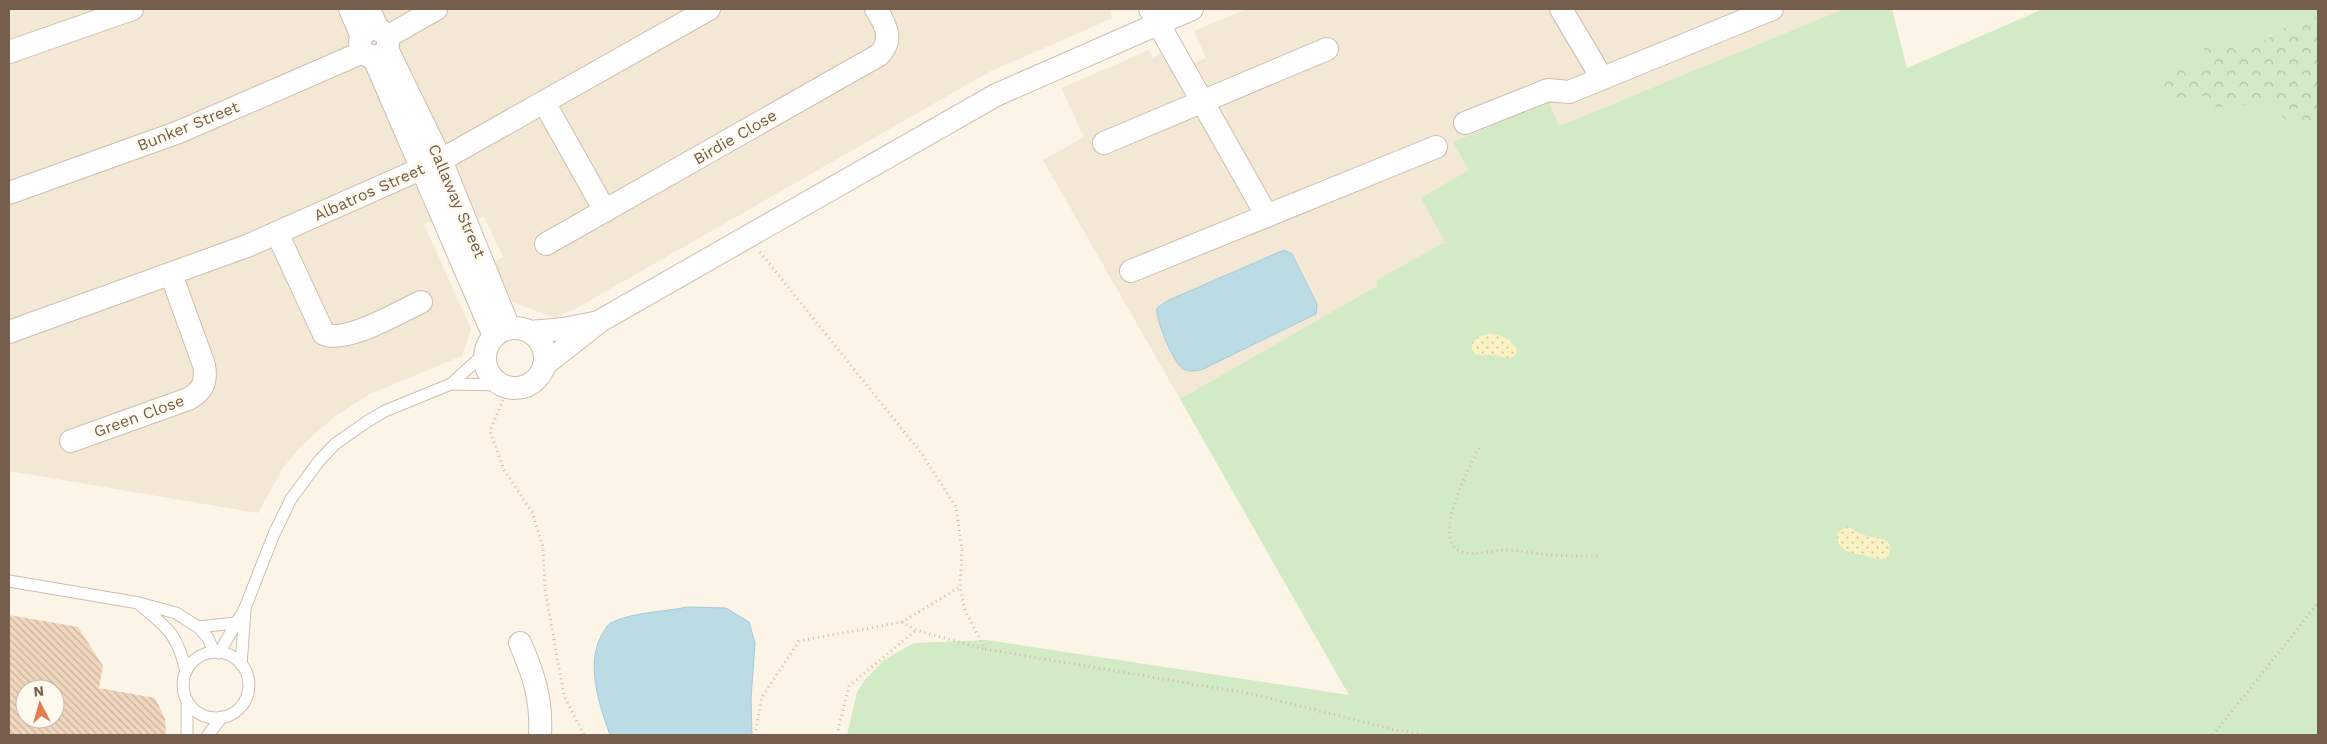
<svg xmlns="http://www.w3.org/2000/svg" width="2327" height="744" viewBox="0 0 2327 744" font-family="'Work Sans',sans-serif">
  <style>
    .residential { fill: #f3e8d6 }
    .grass { fill: #d2eac6 }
    .forest { fill: url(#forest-crowns) }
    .sand { fill: url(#sand-dots) }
    .water { fill: #bcdce5; stroke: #a2cbd7 }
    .building { fill: url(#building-back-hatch); fill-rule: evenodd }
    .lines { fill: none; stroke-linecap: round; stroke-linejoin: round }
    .lane-casing { stroke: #cebead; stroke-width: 13 }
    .street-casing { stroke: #cebead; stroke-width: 24 }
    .path { stroke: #d6baa2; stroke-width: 3; stroke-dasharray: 1 4; stroke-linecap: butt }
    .lane { stroke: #fff; stroke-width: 11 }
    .street { stroke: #fff; stroke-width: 22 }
    .labels { text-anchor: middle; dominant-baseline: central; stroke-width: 5; stroke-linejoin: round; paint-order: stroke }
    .street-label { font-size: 16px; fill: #755e4c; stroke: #fff9ee }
  </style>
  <defs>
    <pattern id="forest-crowns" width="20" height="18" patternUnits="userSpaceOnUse" patternTransform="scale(1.25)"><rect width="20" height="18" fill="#d2eac6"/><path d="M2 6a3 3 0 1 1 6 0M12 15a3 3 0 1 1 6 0" fill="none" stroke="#afc1a3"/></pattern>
    <pattern id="sand-dots" width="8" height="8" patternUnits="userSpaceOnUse" patternTransform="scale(1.25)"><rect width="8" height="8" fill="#faf2c3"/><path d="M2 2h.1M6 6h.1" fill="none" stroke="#cfc7a1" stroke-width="1.8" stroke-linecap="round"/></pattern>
    <pattern id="building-back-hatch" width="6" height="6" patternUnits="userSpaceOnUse" patternTransform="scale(1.25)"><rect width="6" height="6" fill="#f1d7bf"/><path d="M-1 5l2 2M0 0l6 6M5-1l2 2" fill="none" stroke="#c8b29d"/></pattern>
  </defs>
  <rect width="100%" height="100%" fill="#fcf5e7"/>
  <g class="residential">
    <path d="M 9,9 L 1115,9 L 1110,12 L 1113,18 L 991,71 L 577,308 L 555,318 L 512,302 L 494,262 L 503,257 L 484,216 L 458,227 L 449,212 L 424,224 L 471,329 L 462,356 L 370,394 L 334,417 L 299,448 L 283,468 L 258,513 L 9,471 Z"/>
    <path d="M 1246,9 L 1844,9 L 1559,126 L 1549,102 L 1454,142 L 1470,170 L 1445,242 L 1378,280 L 1378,286 L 1180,399 L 1043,160 L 1084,137 L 1061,88 L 1149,50 L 1152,58 L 1164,51 L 1176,71 L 1206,58 L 1194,31 Z"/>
  </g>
  <path class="grass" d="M 1844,9 L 1892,9 L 1907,68 L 2043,9 L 2318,9 L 2318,735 L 847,735 L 857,692 L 865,680 L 884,660 L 914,643 L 987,640 L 1349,695 L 1180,399 L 1377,286 L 1377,280 L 1445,242 L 1421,198 L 1469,170 L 1453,142 L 1549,102 L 1559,126 Z"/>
  <path class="forest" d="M 2315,17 L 2318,21 L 2318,120 L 2310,125 L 2286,121 L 2271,102 L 2219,107 L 2213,106 L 2201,95 L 2176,98 L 2165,93 C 2161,67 2177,69 2197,67 L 2205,59 L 2204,47 L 2228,41 L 2244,50 L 2250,50 L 2296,21 Z"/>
  <g class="sand">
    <path d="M 1488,334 C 1500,334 1512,339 1517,350 L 1515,356 C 1507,362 1501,355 1492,355 C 1482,355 1470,358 1472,343 L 1480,336 Z"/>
    <path d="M 1847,527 C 1853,528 1856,532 1861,534 C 1875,540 1897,534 1888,557 C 1878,562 1873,557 1864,555 C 1850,554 1834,549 1838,532 Z"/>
  </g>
  <g class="water">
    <path d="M 1284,250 L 1292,254 L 1317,304 L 1316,314 L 1203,369 C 1197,371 1190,372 1183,369 C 1174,364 1155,319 1157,308 L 1169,300 Z"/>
    <path d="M 687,607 L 726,608 L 749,622 L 755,643 L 751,699 L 752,735 L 610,735 C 599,704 584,661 604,631 C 606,628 608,624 611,623 C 631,612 665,612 687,607 Z"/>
  </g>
  <path class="building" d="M 9,615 L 78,627 L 103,666 L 99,688 L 155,698 L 165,719 L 166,735 L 9,735 ZM 25,689 L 55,689 L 55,719 L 25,719 Z"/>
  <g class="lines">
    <defs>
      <g id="lane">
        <path d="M 451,384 L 503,385"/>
        <path d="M 9,581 L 139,603 L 176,613 L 198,627 L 208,638 L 214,652"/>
        <path d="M 140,605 C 168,628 178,635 186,672"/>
        <path d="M 198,627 L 235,623"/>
        <circle cx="216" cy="685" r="33"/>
        <path d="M 219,653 L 245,608 L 274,534 L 291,499 L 319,461 L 335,444 L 368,421 L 385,411 L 451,384 L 485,353"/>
        <path d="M 241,665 L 245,610"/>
        <path d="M 187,735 L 187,701"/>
        <path d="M 208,735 L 222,717"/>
      </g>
      <g id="street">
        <path d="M 350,9 L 362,37"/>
        <path d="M 369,9 L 378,30"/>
        <path d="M 1150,9 L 1267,216"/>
        <path d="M 1561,9 L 1602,78"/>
        <circle cx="374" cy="43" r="14"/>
        <path d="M 387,37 L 436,9"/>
        <path d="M 387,49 L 441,160 L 509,328"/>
        <path d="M 9,52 L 132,9"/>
        <path d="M 373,56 L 494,336"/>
        <path d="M 544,102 L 605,211"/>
        <path d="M 1465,123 L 1548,90 L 1569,92 L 1772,9"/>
        <path d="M 1104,143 L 1327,49"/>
        <path d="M 9,193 L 179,132 L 363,52"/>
        <path d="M 277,233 L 324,334 C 346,344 399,312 421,302"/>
        <path d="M 546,244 L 879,55 C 894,40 886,25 876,9"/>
        <path d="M 1131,271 L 1436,147"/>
        <circle cx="515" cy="358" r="30"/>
        <path d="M 9,332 L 247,246 L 441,160 L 709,9"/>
        <path d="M 530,332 L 564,329 L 594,323"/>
        <path d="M 544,365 L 600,321 L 996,95 L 1192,9"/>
        <path d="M 71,441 L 188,399 C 203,391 207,382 204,365 L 171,274"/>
        <path d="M 520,643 C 534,675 542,700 540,735"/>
      </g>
    </defs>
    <use href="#lane" class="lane-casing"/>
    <use href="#street" class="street-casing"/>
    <g class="path">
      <path d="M 760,252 L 922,454 L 956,507 L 962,550 L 960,587 L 965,610 L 985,649 L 1252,694 L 1391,729 L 1426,735"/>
      <path d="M 503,400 L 490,431 L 504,470 L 532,512 L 543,547 L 545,589 L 564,696 L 584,735"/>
      <path d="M 1479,448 C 1470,467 1429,541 1462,552 C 1475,556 1490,551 1504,550 C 1520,550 1537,554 1553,555 C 1568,556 1584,556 1599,556"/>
      <path d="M 902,622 L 916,630 L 984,649"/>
      <path d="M 755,735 L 762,697 L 799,641 L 902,622 L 960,587"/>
      <path d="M 837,735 L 849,686 L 916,630"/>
      <path d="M 2213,735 L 2318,603"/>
    </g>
    <use href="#lane" class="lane"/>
    <use href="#street" class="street"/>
  </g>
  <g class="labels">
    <g class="street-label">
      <text transform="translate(188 126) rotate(-22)">Bunker Street</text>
      <text transform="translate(735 137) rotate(-30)">Birdie Close</text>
      <text transform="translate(369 192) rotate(-24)">Albatros Street</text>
      <text transform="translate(457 201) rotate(67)">Callaway Street</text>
      <text transform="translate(139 416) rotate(-20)">Green Close</text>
    </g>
  </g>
  <rect width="2327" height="744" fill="none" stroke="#755e4c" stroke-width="20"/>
  <g transform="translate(40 704) rotate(354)"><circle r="24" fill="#fff9ee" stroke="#c8bbad"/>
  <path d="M0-4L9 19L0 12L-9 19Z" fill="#e37b50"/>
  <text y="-8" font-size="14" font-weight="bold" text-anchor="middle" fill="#755e4c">N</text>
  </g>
</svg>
